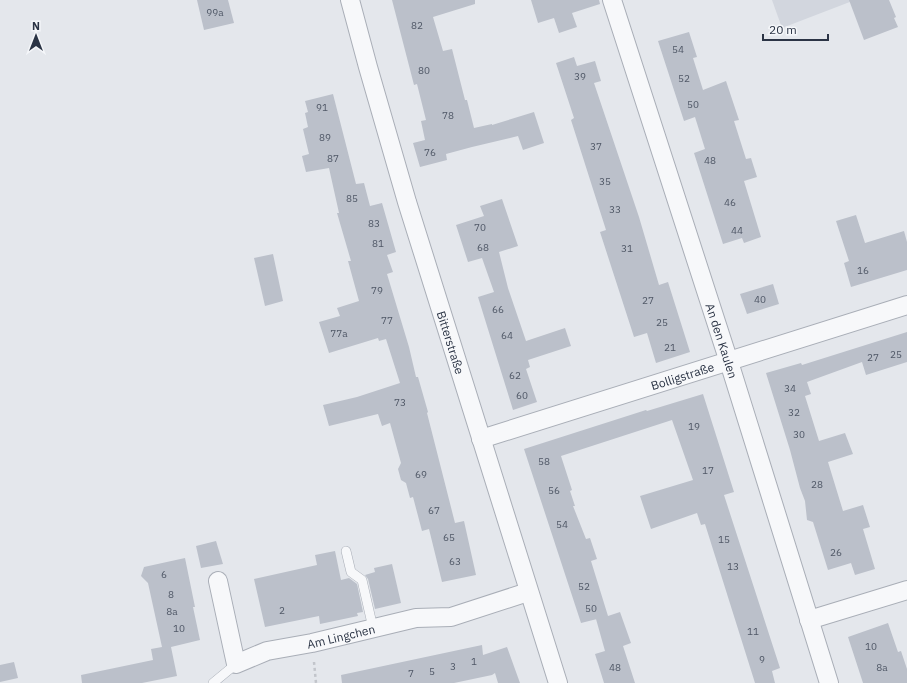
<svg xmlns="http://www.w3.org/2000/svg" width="907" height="683" viewBox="0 0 907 683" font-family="'IBM Plex Sans',sans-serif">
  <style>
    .built { fill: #d2d6de }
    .building { fill: #bbc0ca }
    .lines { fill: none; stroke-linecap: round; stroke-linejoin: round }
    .service-casing { stroke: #a9aeb7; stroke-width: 10 }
    .minor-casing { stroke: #a9aeb7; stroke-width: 20 }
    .path { stroke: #c2c5cb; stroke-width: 2.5; stroke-dasharray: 3 3; stroke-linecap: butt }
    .service { stroke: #f7f8fa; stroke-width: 9 }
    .minor { stroke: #f7f8fa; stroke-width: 18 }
    .labels { text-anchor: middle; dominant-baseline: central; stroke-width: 4; stroke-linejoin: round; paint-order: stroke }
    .number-label { font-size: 10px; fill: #4f5766 }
    .street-label { font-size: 12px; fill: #2b3445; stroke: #f4f6f9 }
  </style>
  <rect width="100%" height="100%" fill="#e4e7ec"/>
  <path class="built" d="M 772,0 L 855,0 L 782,28 Z"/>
  <g class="building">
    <path d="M 197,0 L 228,0 L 234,23 L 204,30 Z"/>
    <path d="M 392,0 L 475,0 L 475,4 L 433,17 L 443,51 L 452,49 L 465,100 L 467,100 L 474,128 L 492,124 L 492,125 L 534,112 L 544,143 L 523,150 L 518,136 L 472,147 L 446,154 L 447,160 L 420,167 L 413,143 L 425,140 L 421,121 L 426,120 L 417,84 L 414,85 Z"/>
    <path d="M 531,0 L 599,0 L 600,4 L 572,13 L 577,27 L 559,33 L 554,18 L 538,23 Z"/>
    <path d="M 849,0 L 889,0 L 896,17 L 894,18 L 898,27 L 864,40 Z"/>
    <path d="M 689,32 L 697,57 L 693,58 L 703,90 L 726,81 L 739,120 L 734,121 L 746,159 L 751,158 L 757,177 L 744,181 L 761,237 L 744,243 L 742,238 L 723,244 L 694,153 L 705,149 L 695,117 L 684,121 L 658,41 Z"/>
    <path d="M 574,57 L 577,66 L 595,61 L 601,81 L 594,83 L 639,217 L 659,285 L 668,282 L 690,352 L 656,363 L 647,333 L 634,337 L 600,232 L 606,230 L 571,120 L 574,118 L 556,63 Z"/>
    <path d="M 333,94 L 356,184 L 364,183 L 370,206 L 382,203 L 396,252 L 387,255 L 393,272 L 387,274 L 409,347 L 416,377 L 418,377 L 428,412 L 427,413 L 455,523 L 464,521 L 476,575 L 442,582 L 429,529 L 422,531 L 413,497 L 410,498 L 406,483 L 401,480 L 398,469 L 401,463 L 390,423 L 382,426 L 378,414 L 329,426 L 323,405 L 357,397 L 400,383 L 386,339 L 379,341 L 378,338 L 329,353 L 319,322 L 340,316 L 337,308 L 359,301 L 348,261 L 351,261 L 337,213 L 339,213 L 329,168 L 306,172 L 302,156 L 309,154 L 303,129 L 308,127 L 305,113 L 308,112 L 305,101 Z"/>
    <path d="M 502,199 L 518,246 L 499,252 L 508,288 L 526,341 L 565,328 L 571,346 L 528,360 L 530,367 L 526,369 L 537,402 L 513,410 L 478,297 L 494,292 L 482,258 L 468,262 L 456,225 L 484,216 L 480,206 Z"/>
    <path d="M 856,215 L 865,243 L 904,231 L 907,242 L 907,270 L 851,287 L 844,263 L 849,261 L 836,221 Z"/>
    <path d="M 273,254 L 283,301 L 265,306 L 254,258 Z"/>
    <path d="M 773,284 L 779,304 L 747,314 L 740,294 Z"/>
    <path d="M 907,332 L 907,362 L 866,375 L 862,362 L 807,382 L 811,394 L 805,396 L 819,441 L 845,433 L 853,454 L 828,462 L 843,511 L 863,505 L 870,527 L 863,529 L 875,569 L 855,575 L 851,563 L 828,570 L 813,522 L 807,520 L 805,501 L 800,488 L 790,450 L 766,373 L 801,363 L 802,365 Z"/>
    <path d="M 703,394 L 734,492 L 724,495 L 780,668 L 772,671 L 775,683 L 755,683 L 705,524 L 701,525 L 697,513 L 651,529 L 640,496 L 693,480 L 672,420 L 561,456 L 572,490 L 570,491 L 575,506 L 573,506 L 586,539 L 590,538 L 597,559 L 591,561 L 608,616 L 620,612 L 631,643 L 623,646 L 635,683 L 604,683 L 595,654 L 605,651 L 596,619 L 601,618 L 581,623 L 524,449 L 646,410 L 647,411 Z"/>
    <path d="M 216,541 L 223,564 L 201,568 L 196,546 Z"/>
    <path d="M 335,551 L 341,580 L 349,578 L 357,584 L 363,612 L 357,613 L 358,616 L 320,624 L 319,616 L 265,627 L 254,579 L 317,565 L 315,555 Z"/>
    <path d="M 185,558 L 195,607 L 193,607 L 200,640 L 171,647 L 177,676 L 142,683 L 82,683 L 81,675 L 153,660 L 151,649 L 162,647 L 148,583 L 141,576 L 144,567 Z"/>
    <path d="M 392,564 L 401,603 L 375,609 L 368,579 L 365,575 L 375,572 L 374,568 Z"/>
    <path d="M 888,623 L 898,652 L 901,651 L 907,669 L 907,683 L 863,683 L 848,637 Z"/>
    <path d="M 482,645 L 483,655 L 507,647 L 520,683 L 498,683 L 495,673 L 492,675 L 454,683 L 342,683 L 341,675 Z"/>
    <path d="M 14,662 L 18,678 L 0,682 L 0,665 Z"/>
  </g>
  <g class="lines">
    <defs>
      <g id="service">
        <path d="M 346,551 L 351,572 L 362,580 L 373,628"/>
        <path d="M 213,683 L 236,664"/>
      </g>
      <g id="minor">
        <path id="s1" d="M 350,0 L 368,67 L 407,202 L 558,683"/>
        <path id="s2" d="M 612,0 L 729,362 L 829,683"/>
        <path id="s3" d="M 481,439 L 907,305"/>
        <path id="s4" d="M 218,581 L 236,664 L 267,651 L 312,643 L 416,618 L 451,617 L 528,592"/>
        <path d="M 809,620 L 907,590"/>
      </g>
    </defs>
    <use href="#service" class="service-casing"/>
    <use href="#minor" class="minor-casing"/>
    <path class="path" d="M 314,662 L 316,683"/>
    <use href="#service" class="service"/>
    <use href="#minor" class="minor"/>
  </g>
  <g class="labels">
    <g class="number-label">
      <text x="215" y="12">99a</text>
      <text x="417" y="25">82</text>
      <text x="678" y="49">54</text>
      <text x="424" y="70">80</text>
      <text x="580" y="76">39</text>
      <text x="684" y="78">52</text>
      <text x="693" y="104">50</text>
      <text x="322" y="107">91</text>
      <text x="448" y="115">78</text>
      <text x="325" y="137">89</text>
      <text x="596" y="146">37</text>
      <text x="430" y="152">76</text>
      <text x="333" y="158">87</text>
      <text x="710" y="160">48</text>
      <text x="605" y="181">35</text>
      <text x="352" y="198">85</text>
      <text x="730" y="202">46</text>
      <text x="615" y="209">33</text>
      <text x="374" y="223">83</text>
      <text x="480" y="227">70</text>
      <text x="737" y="230">44</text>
      <text x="378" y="243">81</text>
      <text x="483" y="247">68</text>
      <text x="627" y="248">31</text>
      <text x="863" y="270">16</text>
      <text x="377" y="290">79</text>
      <text x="760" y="299">40</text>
      <text x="648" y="300">27</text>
      <text x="498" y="309">66</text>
      <text x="387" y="320">77</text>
      <text x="662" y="322">25</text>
      <text x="339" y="333">77a</text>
      <text x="507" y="335">64</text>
      <text x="670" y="347">21</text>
      <text x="896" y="354">25</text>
      <text x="873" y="357">27</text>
      <text x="515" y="375">62</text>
      <text x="790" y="388">34</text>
      <text x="522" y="395">60</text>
      <text x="400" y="402">73</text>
      <text x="794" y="412">32</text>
      <text x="694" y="426">19</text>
      <text x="799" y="434">30</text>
      <text x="544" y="461">58</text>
      <text x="708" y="470">17</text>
      <text x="421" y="474">69</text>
      <text x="817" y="484">28</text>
      <text x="554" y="490">56</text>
      <text x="434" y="510">67</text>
      <text x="562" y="524">54</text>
      <text x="449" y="537">65</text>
      <text x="724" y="539">15</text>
      <text x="836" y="552">26</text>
      <text x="455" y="561">63</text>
      <text x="733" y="566">13</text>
      <text x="164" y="574">6</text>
      <text x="584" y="586">52</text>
      <text x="171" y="594">8</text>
      <text x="591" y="608">50</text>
      <text x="282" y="610">2</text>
      <text x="172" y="611">8a</text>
      <text x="179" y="628">10</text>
      <text x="753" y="631">11</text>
      <text x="871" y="646">10</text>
      <text x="762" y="659">9</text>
      <text x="474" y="661">1</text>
      <text x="453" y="666">3</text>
      <text x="615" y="667">48</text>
      <text x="882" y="667">8a</text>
      <text x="432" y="671">5</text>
      <text x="411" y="673">7</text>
    </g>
    <g class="street-label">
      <text stroke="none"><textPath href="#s2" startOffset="358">An den Kaulen</textPath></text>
      <text stroke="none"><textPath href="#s1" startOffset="357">Bitterstraße</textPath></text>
      <text stroke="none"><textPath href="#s3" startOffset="211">Bolligstraße</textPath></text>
      <text stroke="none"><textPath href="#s4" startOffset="194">Am Lingchen</textPath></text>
    </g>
  </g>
  <g transform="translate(36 36)" stroke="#f4f6f9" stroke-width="3" paint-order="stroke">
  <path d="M0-3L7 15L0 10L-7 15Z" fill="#2b3445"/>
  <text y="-6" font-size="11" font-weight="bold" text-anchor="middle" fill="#2b3445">N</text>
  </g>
  <path d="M763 34v6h65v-6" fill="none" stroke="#2b3445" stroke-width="2"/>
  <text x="769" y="34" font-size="12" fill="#2b3445" stroke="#f4f6f9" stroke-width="3" paint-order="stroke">20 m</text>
</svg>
